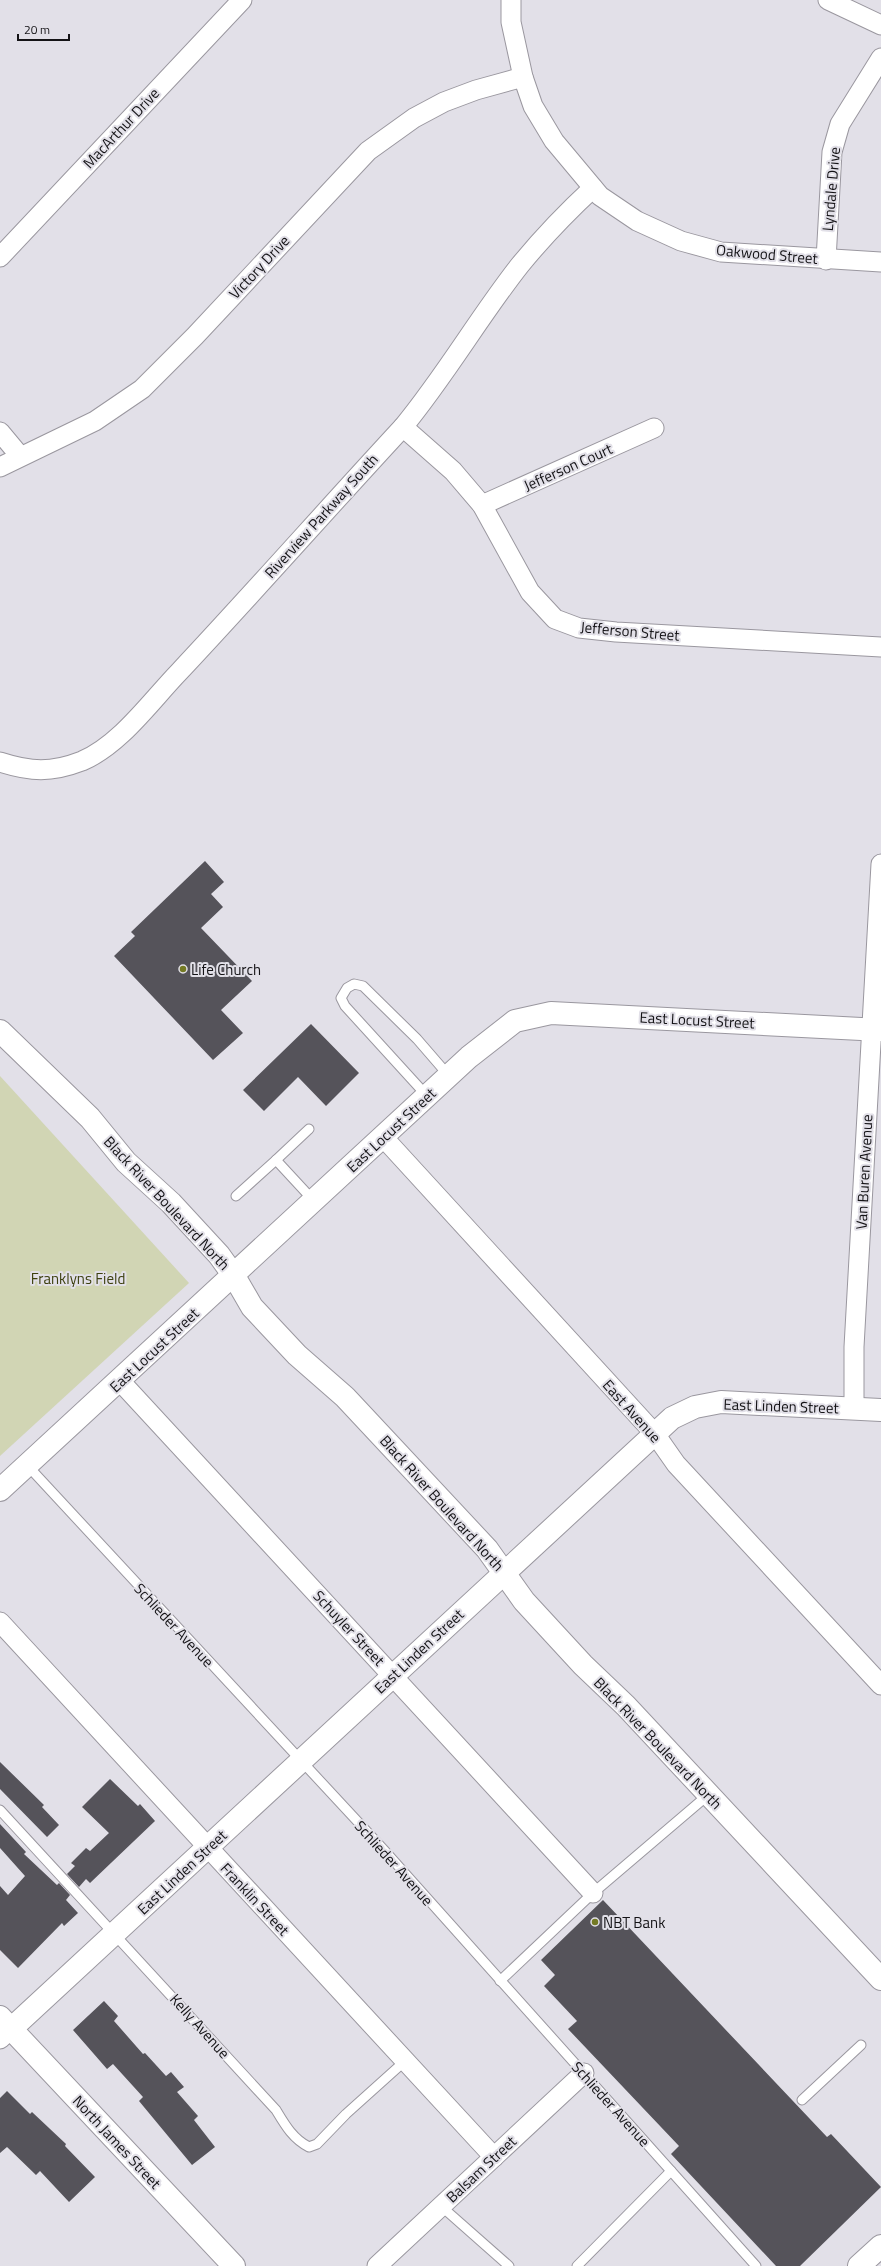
<svg xmlns="http://www.w3.org/2000/svg" width="881" height="2266" viewBox="0 0 881 2266" font-family="'Titillium Web',sans-serif">
  <style>
    .green { fill: #d1d5b4 }
    .building { fill: #55535a }
    .lines { fill: none; stroke-linecap: round; stroke-linejoin: round }
    .lane-casing { stroke: #9a979f; stroke-width: 11 }
    .street-casing { stroke: #9a979f; stroke-width: 21 }
    .secondary-casing { stroke: #9a979f; stroke-width: 24 }
    .primary-casing { stroke: #9a979f; stroke-width: 24 }
    .lane { stroke: #fff; stroke-width: 9 }
    .street { stroke: #fff; stroke-width: 19 }
    .secondary { stroke: #fff; stroke-width: 22 }
    .primary { stroke: #fff; stroke-width: 22 }
    .poi-dot { fill: #747a24; stroke: #e2e0e8; stroke-width: 1.5 }
    .labels { text-anchor: middle; dominant-baseline: central; stroke-width: 4; stroke-linejoin: round; paint-order: stroke }
    .street-label { font-size: 15px; fill: #141316; stroke: #e2e0e8 }
    .poi-label { font-size: 15px; fill: #141316; stroke: #e2e0e8; text-anchor: start }
    .park-label { font-size: 15px; fill: #3d400f; stroke: #e2e0e8 }
  </style>
  <rect width="100%" height="100%" fill="#e2e0e8"/>
  <path class="green" d="M 0,1076 L 189,1283 L 0,1456 Z"/>
  <g class="building">
    <path d="M 205,861 L 224,882 L 211,894 L 223,907 L 201,928 L 252,981 L 221,1010 L 243,1033 L 213,1060 L 114,956 L 135,936 L 131,932 Z"/>
    <path d="M 311,1024 L 359,1073 L 326,1106 L 298,1077 L 264,1111 L 243,1090 Z"/>
    <path d="M 0,1762 L 44,1805 L 42,1807 L 59,1825 L 47,1837 L 0,1789 Z"/>
    <path d="M 110,1779 L 138,1806 L 140,1804 L 155,1821 L 90,1883 L 86,1879 L 79,1887 L 67,1874 L 75,1866 L 71,1863 L 86,1848 L 90,1851 L 109,1833 L 82,1807 Z"/>
    <path d="M 0,1824 L 26,1852 L 24,1854 L 57,1885 L 59,1883 L 70,1895 L 66,1900 L 78,1913 L 64,1926 L 62,1923 L 18,1968 L 0,1950 L 0,1886 L 8,1895 L 25,1876 L 0,1848 Z"/>
    <path d="M 603,1900 L 827,2137 L 831,2134 L 881,2187 L 800,2266 L 776,2266 L 671,2154 L 679,2146 L 568,2029 L 577,2021 L 544,1986 L 555,1975 L 541,1960 Z"/>
    <path d="M 104,2001 L 118,2016 L 114,2021 L 143,2054 L 145,2053 L 166,2076 L 171,2072 L 184,2087 L 177,2092 L 198,2116 L 194,2120 L 215,2147 L 192,2165 L 139,2101 L 143,2097 L 113,2064 L 107,2069 L 73,2030 Z"/>
    <path d="M 7,2091 L 30,2114 L 32,2112 L 66,2144 L 65,2146 L 95,2177 L 69,2202 L 40,2171 L 36,2175 L 7,2147 L 0,2153 L 0,2098 Z"/>
  </g>
  <g class="lines">
    <defs>
      <g id="lane">
        <path d="M 427,1096 L 345,1006 L 341,998 L 347,988 L 354,984 L 363,986 L 417,1039 L 449,1076"/>
        <path d="M 276,1160 L 309,1129"/>
        <path d="M 236,1196 L 276,1160 L 313,1200"/>
        <path d="M 27,1465 L 384,1850 L 756,2266"/>
        <path d="M 0,1810 L 276,2110 C 285,2125 293,2139 309,2147 L 317,2144 L 346,2114 L 405,2061"/>
        <path d="M 500,1981 L 593,1893 L 708,1795"/>
        <path d="M 802,2100 L 861,2045"/>
        <path d="M 441,2206 L 509,2266"/>
        <path d="M 577,2266 L 671,2171"/>
      </g>
      <g id="street">
        <path d="M 511,0 L 511,22 L 523,77 L 533,106 L 554,141 L 600,196 L 637,221 L 681,241 L 721,252 L 881,262"/>
        <path d="M 828,0 L 881,25"/>
        <path d="M 0,257 L 242,0"/>
        <path d="M 826,260 L 832,152 L 840,124 L 881,58"/>
        <path d="M 403,427 L 453,471 L 482,505 L 530,592 L 555,619 L 579,628 L 616,632 L 881,647"/>
        <path d="M 0,432 L 20,456"/>
        <path d="M 0,467 L 95,421 L 142,389 L 195,336 L 368,151 L 414,118 L 444,102 L 476,90 L 523,77"/>
        <path d="M 482,505 L 654,428"/>
        <path d="M 0,762 C 31,772 51,773 82,761 C 120,745 151,701 179,672 C 255,591 328,508 403,427 C 446,375 479,317 520,265 C 543,237 567,212 593,188"/>
        <path d="M 383,1137 L 655,1434 L 676,1464 L 881,1685"/>
        <path d="M 120,1381 L 593,1893"/>
        <path d="M 854,1409 L 854,1347 L 881,864"/>
        <path d="M 0,1622 L 494,2157"/>
        <path d="M 0,2039 L 11,2029"/>
        <path d="M 377,2266 L 584,2073"/>
      </g>
      <g id="secondary">
        <path d="M 0,1490 L 469,1057 L 515,1021 L 551,1013 L 881,1030"/>
        <path d="M 0,2017 L 234,2266"/>
        <path d="M 11,2029 L 672,1418 L 695,1407 L 721,1402 L 881,1410"/>
        <path d="M 859,2266 L 881,2246"/>
      </g>
      <path id="primary" d="M 0,1031 L 90,1118 L 126,1162 L 171,1203 L 219,1255 L 234,1276 L 252,1307 L 297,1355 L 345,1397 L 487,1549 L 524,1601 L 583,1665 L 626,1706 L 881,1979"/>
    </defs>
    <use href="#lane" class="lane-casing"/>
    <use href="#street" class="street-casing"/>
    <use href="#secondary" class="secondary-casing"/>
    <use href="#primary" class="primary-casing"/>
    <use href="#lane" class="lane"/>
    <use href="#street" class="street"/>
    <use href="#secondary" class="secondary"/>
    <use href="#primary" class="primary"/>
  </g>
  <g class="poi-dot">
    <circle cx="183" cy="969" r="4"/>
    <circle cx="595" cy="1922" r="4"/>
  </g>
  <g class="labels">
    <g class="street-label">
      <text transform="translate(121 128) rotate(-47)">MacArthur Drive</text>
      <text transform="translate(831 189) rotate(-85)">Lyndale Drive</text>
      <text transform="translate(767 254) rotate(5)">Oakwood Street</text>
      <text transform="translate(259 267) rotate(-47)">Victory Drive</text>
      <text transform="translate(568 467) rotate(-24)">Jefferson Court</text>
      <text transform="translate(321 516) rotate(-48)">Riverview Parkway South</text>
      <text transform="translate(630 631) rotate(5)">Jefferson Street</text>
      <text transform="translate(697 1020) rotate(3)">East Locust Street</text>
      <text transform="translate(391 1130) rotate(-43)">East Locust Street</text>
      <text transform="translate(864 1172) rotate(-87)">Van Buren Avenue</text>
      <text transform="translate(167 1203) rotate(47)">Black River Boulevard North</text>
      <text transform="translate(154 1350) rotate(-43)">East Locust Street</text>
      <text transform="translate(781 1406) rotate(2)">East Linden Street</text>
      <text transform="translate(632 1411) rotate(48)">East Avenue</text>
      <text transform="translate(442 1503) rotate(48)">Black River Boulevard North</text>
      <text transform="translate(174 1625) rotate(47)">Schlieder Avenue</text>
      <text transform="translate(349 1628) rotate(47)">Schuyler Street</text>
      <text transform="translate(419 1651) rotate(-43)">East Linden Street</text>
      <text transform="translate(658 1743) rotate(46)">Black River Boulevard North</text>
      <text transform="translate(394 1863) rotate(48)">Schlieder Avenue</text>
      <text transform="translate(182 1872) rotate(-43)">East Linden Street</text>
      <text transform="translate(255 1899) rotate(47)">Franklin Street</text>
      <text transform="translate(200 2026) rotate(48)">Kelly Avenue</text>
      <text transform="translate(611 2104) rotate(48)">Schlieder Avenue</text>
      <text transform="translate(117 2142) rotate(47)">North James Street</text>
      <text transform="translate(481 2169) rotate(-43)">Balsam Street</text>
    </g>
    <g class="poi-label">
      <text x="191" y="969">Life Church</text>
      <text x="603" y="1922">NBT Bank</text>
    </g>
    <g class="park-label">
      <text x="78" y="1278">Franklyns Field</text>
    </g>
  </g>
  <path d="M18 34v6h51v-6" fill="none" stroke="#141316" stroke-width="2"/>
  <text x="24" y="34" font-size="12" fill="#141316" stroke="#e2e0e8" stroke-width="3" paint-order="stroke">20 m</text>
</svg>
